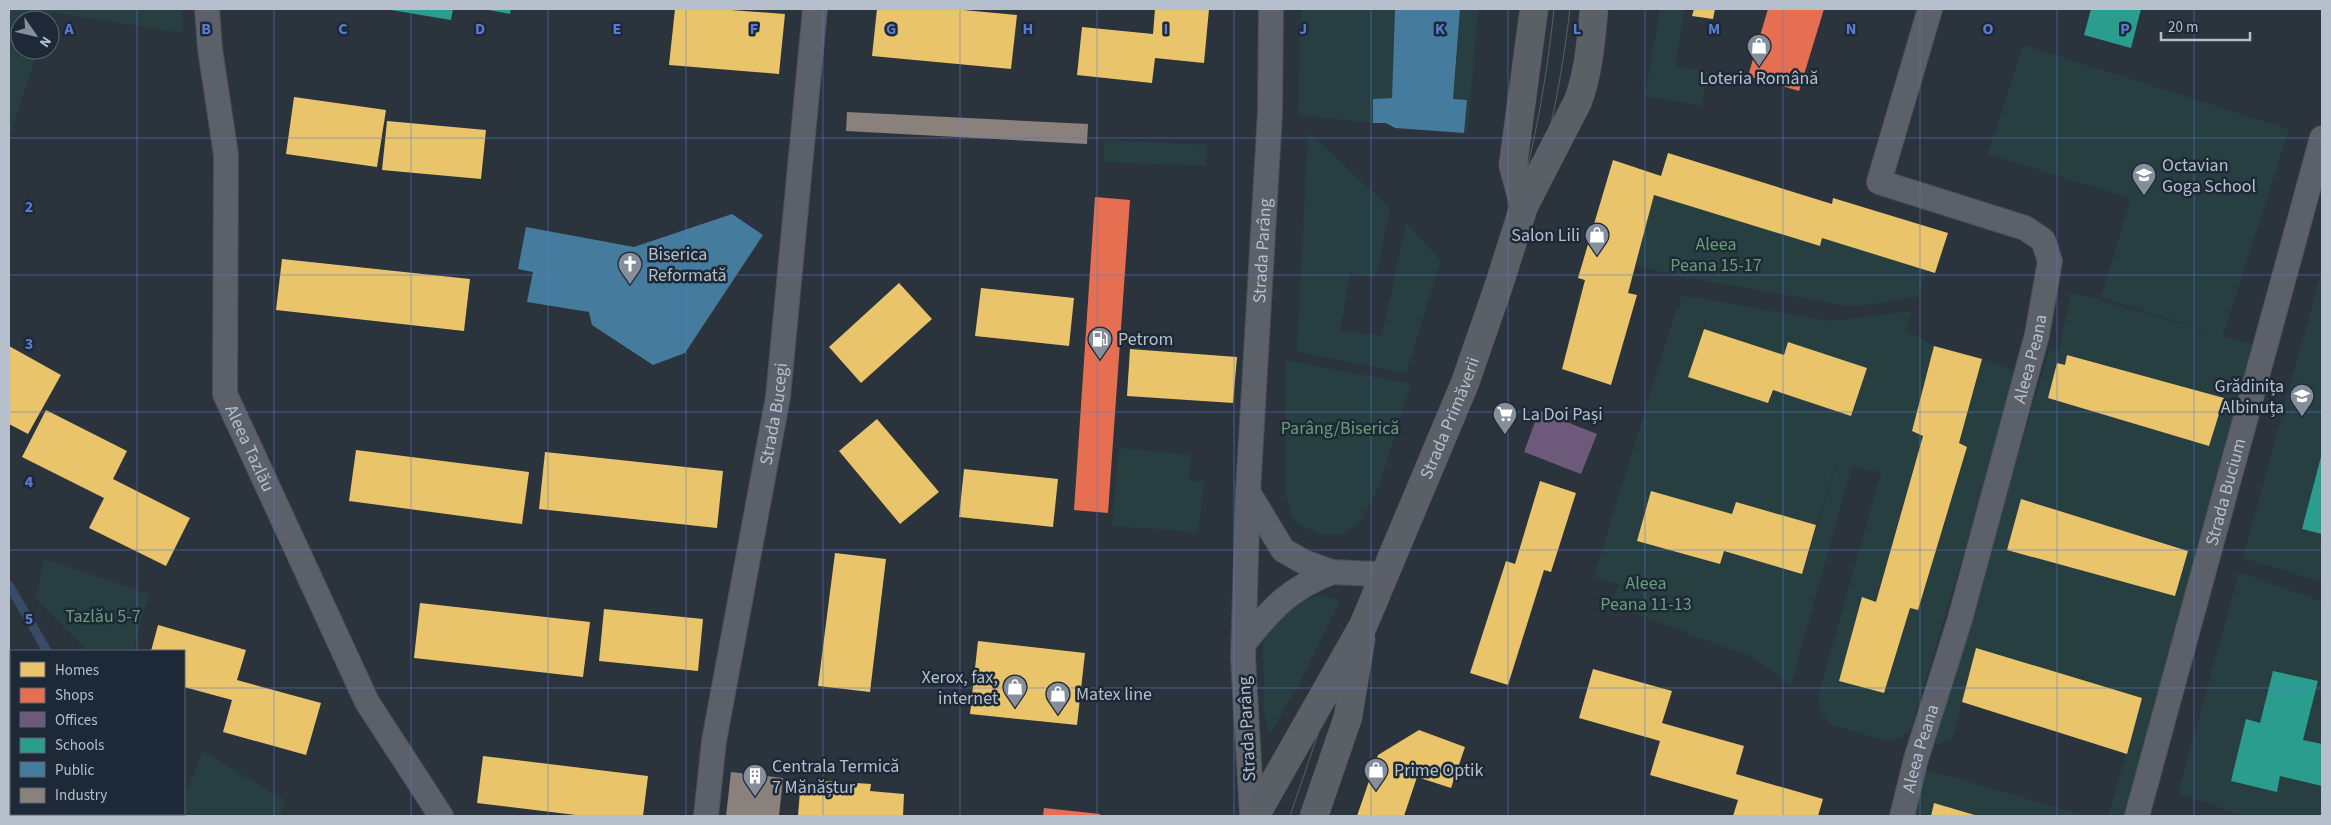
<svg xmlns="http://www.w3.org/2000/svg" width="2331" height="825" viewBox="0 0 2331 825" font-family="'Source Sans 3',sans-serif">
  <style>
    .green { fill: #283f42; fill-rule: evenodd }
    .homes { fill: #e9c46a }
    .shops { fill: #e76f51 }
    .offices { fill: #6d597a }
    .schools { fill: #2a9d8f }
    .public { fill: #457b9d }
    .industry { fill: #8a817c }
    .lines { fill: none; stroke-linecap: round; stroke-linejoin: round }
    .stream { stroke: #374c66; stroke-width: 9 }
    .minor-casing { stroke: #4a4f56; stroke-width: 26 }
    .secondary-casing { stroke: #4a4f56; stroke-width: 29 }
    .minor { stroke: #5c6169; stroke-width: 24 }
    .secondary { stroke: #5b6067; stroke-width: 28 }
    .tram { stroke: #5a6067; stroke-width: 1 }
    .grid { fill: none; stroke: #5a7bd3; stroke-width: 1; stroke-opacity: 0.55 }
    .labels { text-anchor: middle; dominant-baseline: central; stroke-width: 5; stroke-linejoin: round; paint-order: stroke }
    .poi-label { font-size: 18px; fill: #b6bfcc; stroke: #1e2937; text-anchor: start }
    .park-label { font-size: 18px; fill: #6c9e75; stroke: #1e2937 }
    .street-label { font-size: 18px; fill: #b6bfcc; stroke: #1e2937 }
    .grid-label { font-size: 16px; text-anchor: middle; font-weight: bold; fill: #5a7bd3; stroke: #1e2937; stroke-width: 5; stroke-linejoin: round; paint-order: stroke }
  </style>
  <rect width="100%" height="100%" fill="#2b333c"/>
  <g class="green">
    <path d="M 9,9 L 182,9 L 183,33 L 50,12 L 48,20 L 20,20 L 20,50 L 38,50 L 9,138 Z"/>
    <path d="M 1301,9 L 1395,9 L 1392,98 L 1373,99 L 1373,123 L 1298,115 Z"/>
    <path d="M 1460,9 L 1478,9 L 1468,130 L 1464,133 L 1467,101 L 1453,99 Z"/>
    <path d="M 1660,9 L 1685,9 L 1675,66 L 1708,72 L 1702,106 L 1645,96 Z"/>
    <path d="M 2023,45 L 2289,129 L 2223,336 L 2255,345 L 2125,816 L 2108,816 L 2142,698 L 1976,648 L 1952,740 L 1936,745 L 1936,730 L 2050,348 L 2059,351 L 2071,292 L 2220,335 L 2101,297 L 2131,199 L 1988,154 ZM 2067,356 L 2224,398 L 2209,446 L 2048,398 L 2057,363 L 2065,365 ZM 2021,499 L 2187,550 L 2175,596 L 2008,550 Z"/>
    <path d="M 1308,132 L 1390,208 L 1376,277 L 1350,273 L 1340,330 L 1382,336 L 1406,223 L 1441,261 L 1406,373 L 1297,352 Z"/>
    <path d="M 1104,140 L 1207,145 L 1206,166 L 1103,162 Z"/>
    <path d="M 1654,195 L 1820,246 L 1822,238 L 1928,270 L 1918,297 L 1854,307 L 1677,276 L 1636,265 Z"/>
    <path d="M 2322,269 L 2322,453 L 2302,528 L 2322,534 L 2322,582 L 2243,558 Z"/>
    <path d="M 1681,295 L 1830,321 L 1913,311 L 1905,329 L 1934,346 L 1912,431 L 1923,436 L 1876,602 L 1840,681 L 1884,693 L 1910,608 L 1918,610 L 1967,447 L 1959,443 L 1982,359 L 2019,372 L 1911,728 L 1901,738 L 1888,741 L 1832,725 L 1821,713 L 1818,696 L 1881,473 L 1852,466 L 1791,685 L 1756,659 L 1610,604 L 1619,584 L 1594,577 L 1676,309 L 1680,306 ZM 1706,317 L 1705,329 L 1784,355 L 1788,342 L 1867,368 L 1852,416 L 1773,390 L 1768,403 L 1689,377 ZM 1847,430 L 1802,573 L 1724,551 L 1720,564 L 1638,541 L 1732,514 L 1736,502 L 1816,525 Z"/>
    <path d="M 1286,360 L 1411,384 L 1379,486 L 1361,522 L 1343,534 L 1320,534 L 1295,523 L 1286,496 Z"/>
    <path d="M 1119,448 L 1191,455 L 1189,480 L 1204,482 L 1198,532 L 1112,526 Z"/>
    <path d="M 44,559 L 149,594 L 133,651 L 88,651 L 36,599 Z"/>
    <path d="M 2239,572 L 2322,602 L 2322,744 L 2303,740 L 2318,682 L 2273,671 L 2260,723 L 2246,720 L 2231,781 L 2277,791 L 2280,776 L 2322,786 L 2322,816 L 2245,816 L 2178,794 Z"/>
    <path d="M 1323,595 L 1340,601 L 1299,684 L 1270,734 C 1262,715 1263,698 1264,678 C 1264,667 1261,653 1264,643 C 1272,613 1296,601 1323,595 Z"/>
    <path d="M 203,751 L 285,800 L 280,816 L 176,816 L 177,814 L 184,814 L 184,797 Z"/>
    <path d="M 1926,771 L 1942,774 L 2087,816 L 1980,816 L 1934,804 L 1931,816 L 1909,816 L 1918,779 Z"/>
  </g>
  <g class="homes">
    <path d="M 675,9 L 717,9 L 785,14 L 779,74 L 669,65 Z"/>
    <path d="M 877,9 L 952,9 L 1017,15 L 1011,69 L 872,56 Z"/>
    <path d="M 1155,9 L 1209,9 L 1204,63 L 1155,58 L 1152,83 L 1077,75 L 1082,27 L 1153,34 Z"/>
    <path d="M 1694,9 L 1715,9 L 1713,19 L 1692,16 Z"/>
    <path d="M 294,97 L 386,110 L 377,167 L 286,154 Z"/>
    <path d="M 387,121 L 486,130 L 481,179 L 382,170 Z"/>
    <path d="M 1668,153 L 1832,204 L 1833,198 L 1948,233 L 1935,273 L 1822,238 L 1820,246 L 1654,195 L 1628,293 L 1637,295 L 1611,385 L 1562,369 L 1585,280 L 1578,278 L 1613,160 L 1661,176 Z"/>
    <path d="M 282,259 L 470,279 L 464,331 L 276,310 Z"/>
    <path d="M 899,283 L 932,319 L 861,383 L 829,347 Z"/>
    <path d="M 981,288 L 1074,298 L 1069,346 L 975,336 Z"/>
    <path d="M 1704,329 L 1784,355 L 1788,342 L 1867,368 L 1851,416 L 1773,390 L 1768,403 L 1688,377 Z"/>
    <path d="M 9,346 L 61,375 L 28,434 L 9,424 Z"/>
    <path d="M 1934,346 L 1982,359 L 1959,443 L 1967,447 L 1918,610 L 1910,608 L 1884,693 L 1839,681 L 1862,597 L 1876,602 L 1923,436 L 1912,431 Z"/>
    <path d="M 1130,349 L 1237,357 L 1233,403 L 1127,396 Z"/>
    <path d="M 2067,355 L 2224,398 L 2209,446 L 2048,398 L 2057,363 L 2065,365 Z"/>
    <path d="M 46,410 L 127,451 L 113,479 L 190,518 L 166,566 L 89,528 L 104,498 L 22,457 Z"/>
    <path d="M 877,419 L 939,492 L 900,524 L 839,451 Z"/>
    <path d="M 356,450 L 529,472 L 522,524 L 349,501 Z"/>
    <path d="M 545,452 L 723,471 L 717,528 L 539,509 Z"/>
    <path d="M 964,469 L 1058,479 L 1053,527 L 959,517 Z"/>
    <path d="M 1540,481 L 1576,493 L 1551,572 L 1544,570 L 1508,685 L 1470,673 L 1506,561 L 1515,564 Z"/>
    <path d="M 1651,491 L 1732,514 L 1736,502 L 1816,525 L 1802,574 L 1724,551 L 1720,564 L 1637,541 Z"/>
    <path d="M 2021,499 L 2188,551 L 2175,596 L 2007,550 Z"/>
    <path d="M 835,553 L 886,559 L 870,692 L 818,686 Z"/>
    <path d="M 420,603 L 590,622 L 583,677 L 414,658 Z"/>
    <path d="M 604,609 L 703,619 L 698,671 L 599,661 Z"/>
    <path d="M 158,625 L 246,650 L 237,680 L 321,703 L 306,755 L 223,732 L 232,700 L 184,687 L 184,651 L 151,651 Z"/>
    <path d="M 978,641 L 1085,653 L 1077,725 L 970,714 Z"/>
    <path d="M 1976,648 L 2142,698 L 2127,754 L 1962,702 Z"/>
    <path d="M 1593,669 L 1672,691 L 1662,723 L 1744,746 L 1736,774 L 1823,799 L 1818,816 L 1733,816 L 1738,800 L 1650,775 L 1660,741 L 1579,718 Z"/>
    <path d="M 1419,730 L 1465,747 L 1451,788 L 1417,777 L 1404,816 L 1357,816 L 1378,755 Z"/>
    <path d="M 483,756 L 648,776 L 643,816 L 584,816 L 477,803 Z"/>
    <path d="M 825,781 L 871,784 L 870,791 L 904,794 L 903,816 L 798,816 L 800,791 L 825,793 Z"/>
    <path d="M 1934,803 L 1978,816 L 1931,816 Z"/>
  </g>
  <g class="shops">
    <path d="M 1768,9 L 1824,9 L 1799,91 L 1748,76 Z"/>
    <path d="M 1095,197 L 1130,200 L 1108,513 L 1074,510 Z"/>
    <path d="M 1044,808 L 1100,814 L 1100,816 L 1043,816 Z"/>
  </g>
  <path class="offices" d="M 1539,411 L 1597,434 L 1581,474 L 1524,452 Z"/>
  <g class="schools">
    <path d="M 385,9 L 453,9 L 451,20 Z"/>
    <path d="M 483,9 L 511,9 L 510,14 Z"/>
    <path d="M 2091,9 L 2141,9 L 2131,48 L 2084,35 Z"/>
    <path d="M 2322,453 L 2322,534 L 2302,529 Z"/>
    <path d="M 2273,671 L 2318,681 L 2303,740 L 2322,744 L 2322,786 L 2280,776 L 2277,792 L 2231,781 L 2246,719 L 2260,723 Z"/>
  </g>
  <g class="public">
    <path d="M 1395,9 L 1460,9 L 1453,99 L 1467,100 L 1464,133 L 1395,128 L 1386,123 L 1373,123 L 1373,99 L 1392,98 Z"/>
    <path d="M 732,214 L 763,235 L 685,353 L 653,365 L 592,325 L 589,312 L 527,302 L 533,272 L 518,269 L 526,227 L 634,247 Z"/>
  </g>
  <g class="industry">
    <path d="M 847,112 L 1088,124 L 1087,144 L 846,131 Z"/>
    <path d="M 731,772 L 783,778 L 779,816 L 726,816 Z"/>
  </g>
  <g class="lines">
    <g class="stream">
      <path d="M 9,585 L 47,651"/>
      <path d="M 141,814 L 142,816"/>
    </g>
    <defs>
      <g id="minor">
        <path id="s1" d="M 207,9 L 210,49 L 226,155 L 225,394 L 367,702 L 441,816"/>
        <path d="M 1248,492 L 1283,550 L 1304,562 L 1332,572 L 1375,574 L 1383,577"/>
        <path d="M 1244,643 C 1273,607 1289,589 1332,572"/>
        <path id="s2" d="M 706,816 L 714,741 L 778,397 L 815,9"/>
        <path id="s3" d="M 1252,816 L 1243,658 L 1248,492 L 1270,112 L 1271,9"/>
        <path id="s4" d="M 1902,816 L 1916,759 L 1960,619 L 2037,335 L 2050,261 L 2043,240 L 2025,228 L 1879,182 L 1930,9"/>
        <path id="s5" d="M 2137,816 L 2322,138"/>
      </g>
      <g id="secondary">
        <path d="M 1524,206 L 1513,165 L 1534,9"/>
        <path id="s6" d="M 1255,816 L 1363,626 L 1465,383 L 1499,285 L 1524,206 L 1578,101 C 1589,71 1591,40 1594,9"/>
        <path d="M 1314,816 L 1348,717 L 1361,639"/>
      </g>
    </defs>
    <use href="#minor" class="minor-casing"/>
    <use href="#secondary" class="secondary-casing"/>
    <use href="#minor" class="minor"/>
    <use href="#secondary" class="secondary"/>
    <g class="tram">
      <path d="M 1290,816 C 1318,735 1344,653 1376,574 C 1413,480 1455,387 1490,292 C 1524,201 1544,105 1554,9"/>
      <path d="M 1303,816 C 1321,764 1338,710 1358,658 C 1392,566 1436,477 1472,385 C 1519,264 1555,138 1570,9"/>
    </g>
  </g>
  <path class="grid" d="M 137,9 L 137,651M 274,9 L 274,816M 411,9 L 411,816M 548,9 L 548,816M 686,9 L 686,816M 823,9 L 823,816M 960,9 L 960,816M 1097,9 L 1097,816M 1234,9 L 1234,816M 1371,9 L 1371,816M 1508,9 L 1508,816M 1645,9 L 1645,816M 1783,9 L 1783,816M 1920,9 L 1920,816M 2057,9 L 2057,816M 2194,9 L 2194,816M 9,138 L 2322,138M 9,275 L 2322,275M 9,412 L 2322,412M 9,550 L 2322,550M 9,688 L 11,688M 184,688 L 2322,688M 137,814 L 137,816"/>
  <defs>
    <symbol id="shop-pin" viewBox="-11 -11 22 30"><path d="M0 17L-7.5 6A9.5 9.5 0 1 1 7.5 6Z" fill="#858e9a" stroke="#1e2937"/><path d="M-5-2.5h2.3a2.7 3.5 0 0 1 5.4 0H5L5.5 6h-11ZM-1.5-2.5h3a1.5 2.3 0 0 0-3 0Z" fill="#fff"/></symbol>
    <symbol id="school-pin" viewBox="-11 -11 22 30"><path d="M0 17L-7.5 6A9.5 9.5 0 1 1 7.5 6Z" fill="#858e9a" stroke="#1e2937"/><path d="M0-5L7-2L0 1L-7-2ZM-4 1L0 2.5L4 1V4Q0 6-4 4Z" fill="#fff"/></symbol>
    <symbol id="church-pin" viewBox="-11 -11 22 30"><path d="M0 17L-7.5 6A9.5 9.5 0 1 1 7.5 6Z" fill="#858e9a" stroke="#1e2937"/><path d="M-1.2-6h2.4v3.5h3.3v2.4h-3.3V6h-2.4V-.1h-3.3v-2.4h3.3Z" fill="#fff"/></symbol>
    <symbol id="fuel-pin" viewBox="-11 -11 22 30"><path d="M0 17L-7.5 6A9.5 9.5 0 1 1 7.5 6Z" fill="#858e9a" stroke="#1e2937"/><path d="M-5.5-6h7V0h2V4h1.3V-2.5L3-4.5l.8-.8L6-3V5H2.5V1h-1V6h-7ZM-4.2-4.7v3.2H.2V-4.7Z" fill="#fff"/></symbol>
    <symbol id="supermarket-pin" viewBox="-11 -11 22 30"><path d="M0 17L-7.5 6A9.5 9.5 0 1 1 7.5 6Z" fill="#858e9a" stroke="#1e2937"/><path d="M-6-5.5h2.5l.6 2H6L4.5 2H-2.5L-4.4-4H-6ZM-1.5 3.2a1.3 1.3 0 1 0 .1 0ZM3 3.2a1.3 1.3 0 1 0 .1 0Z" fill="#fff"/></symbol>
    <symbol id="building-pin" viewBox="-11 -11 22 30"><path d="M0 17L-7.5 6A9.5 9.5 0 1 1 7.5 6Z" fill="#858e9a" stroke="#1e2937"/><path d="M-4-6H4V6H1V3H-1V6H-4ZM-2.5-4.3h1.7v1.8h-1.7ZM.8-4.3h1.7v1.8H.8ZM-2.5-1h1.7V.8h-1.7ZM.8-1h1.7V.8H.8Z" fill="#fff"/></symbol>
  </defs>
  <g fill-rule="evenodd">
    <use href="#shop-pin" x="1745" y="32" width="28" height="38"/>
    <use href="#school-pin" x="2130" y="161" width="28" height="38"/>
    <use href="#shop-pin" x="1583" y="221" width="28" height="38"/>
    <use href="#church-pin" x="616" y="250" width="28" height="38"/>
    <use href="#fuel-pin" x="1086" y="325" width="28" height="38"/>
    <use href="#school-pin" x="2288" y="382" width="28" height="38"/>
    <use href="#supermarket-pin" x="1491" y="400" width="28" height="38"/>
    <use href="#shop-pin" x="1001" y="673" width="28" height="38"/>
    <use href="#shop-pin" x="1044" y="680" width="28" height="38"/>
    <use href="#shop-pin" x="1362" y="756" width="28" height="38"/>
    <use href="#building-pin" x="741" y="762" width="28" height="38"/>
  </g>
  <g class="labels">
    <g class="poi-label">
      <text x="1759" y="78" text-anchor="middle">Loteria Română</text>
      <text x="2162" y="165">Octavian<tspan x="2162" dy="21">Goga School</tspan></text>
      <text x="1580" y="235" text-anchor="end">Salon Lili</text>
      <text x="648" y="254">Biserica<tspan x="648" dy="21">Reformată</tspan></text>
      <text x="1118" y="339">Petrom</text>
      <text x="2284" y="386" text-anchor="end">Grădinița<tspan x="2284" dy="21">Albinuța</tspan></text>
      <text x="1522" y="414">La Doi Pași</text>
      <text x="998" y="677" text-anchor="end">Xerox, fax,<tspan x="998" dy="21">internet</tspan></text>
      <text x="1076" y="694">Matex line</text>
      <text x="772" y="766">Centrala Termică<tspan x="772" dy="21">7 Mănăștur</tspan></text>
      <text x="1394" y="770">Prime Optik</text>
    </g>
    <g class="park-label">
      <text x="1716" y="244">Aleea<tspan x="1716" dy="21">Peana 15-17</tspan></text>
      <text x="1340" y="428">Parâng/Biserică</text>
      <text x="1646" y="583">Aleea<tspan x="1646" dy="21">Peana 11-13</tspan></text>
      <text x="103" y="616">Tazlău 5-7</text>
    </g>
    <g class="street-label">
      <text stroke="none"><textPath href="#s3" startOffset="566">Strada Parâng</textPath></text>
      <text stroke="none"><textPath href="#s4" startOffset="475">Aleea Peana</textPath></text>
      <text stroke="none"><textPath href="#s2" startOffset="408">Strada Bucegi</textPath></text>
      <text stroke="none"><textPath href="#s6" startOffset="444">Strada Primăverii</textPath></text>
      <text stroke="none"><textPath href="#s1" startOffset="446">Aleea Tazlău</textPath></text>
      <text stroke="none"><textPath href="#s5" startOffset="336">Strada Bucium</textPath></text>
      <text transform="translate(1247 729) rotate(-93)">Strada Parâng</text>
      <text stroke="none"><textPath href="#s4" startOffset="70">Aleea Peana</textPath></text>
    </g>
  </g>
  <g class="grid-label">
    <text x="69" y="34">A</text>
    <text x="206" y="34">B</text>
    <text x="343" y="34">C</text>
    <text x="480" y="34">D</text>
    <text x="617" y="34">E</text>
    <text x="754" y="34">F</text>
    <text x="891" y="34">G</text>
    <text x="1028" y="34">H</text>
    <text x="1166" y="34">I</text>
    <text x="1303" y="34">J</text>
    <text x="1440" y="34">K</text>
    <text x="1577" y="34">L</text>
    <text x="1714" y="34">M</text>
    <text x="1851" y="34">N</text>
    <text x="1988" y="34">O</text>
    <text x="2125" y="34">P</text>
    <text x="29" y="212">2</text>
    <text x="29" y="349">3</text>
    <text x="29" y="487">4</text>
    <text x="29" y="624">5</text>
  </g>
  <rect width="2331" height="825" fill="none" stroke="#b6bfcc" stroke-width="20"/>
  <rect x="10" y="650" width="175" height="165" fill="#1e2937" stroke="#5b6573"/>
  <rect x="20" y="662" width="25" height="15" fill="#e9c46a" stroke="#5b6573"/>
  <text x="55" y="675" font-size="15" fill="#b6bfcc">Homes</text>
  <rect x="20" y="688" width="25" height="15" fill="#e76f51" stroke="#5b6573"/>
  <text x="55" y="700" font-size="15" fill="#b6bfcc">Shops</text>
  <rect x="20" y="712" width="25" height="15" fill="#6d597a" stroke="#5b6573"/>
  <text x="55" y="725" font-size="15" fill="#b6bfcc">Offices</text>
  <rect x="20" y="738" width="25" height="15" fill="#2a9d8f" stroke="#5b6573"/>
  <text x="55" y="750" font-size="15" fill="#b6bfcc">Schools</text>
  <rect x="20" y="762" width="25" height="15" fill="#457b9d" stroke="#5b6573"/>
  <text x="55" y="775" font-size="15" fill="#b6bfcc">Public</text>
  <rect x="20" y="788" width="25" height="15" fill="#8a817c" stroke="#5b6573"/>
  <text x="55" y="800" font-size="15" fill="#b6bfcc">Industry</text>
  <g transform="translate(35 35) rotate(124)"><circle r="24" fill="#1e2937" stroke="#5b6573"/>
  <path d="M0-4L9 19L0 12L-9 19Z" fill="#858e9a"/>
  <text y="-8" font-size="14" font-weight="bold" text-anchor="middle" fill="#b6bfcc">N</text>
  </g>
  <path d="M2161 32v8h89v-8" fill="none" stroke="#b6bfcc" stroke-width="2.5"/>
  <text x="2168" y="32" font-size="15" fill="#b6bfcc" stroke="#1e2937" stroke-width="4" paint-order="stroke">20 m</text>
</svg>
